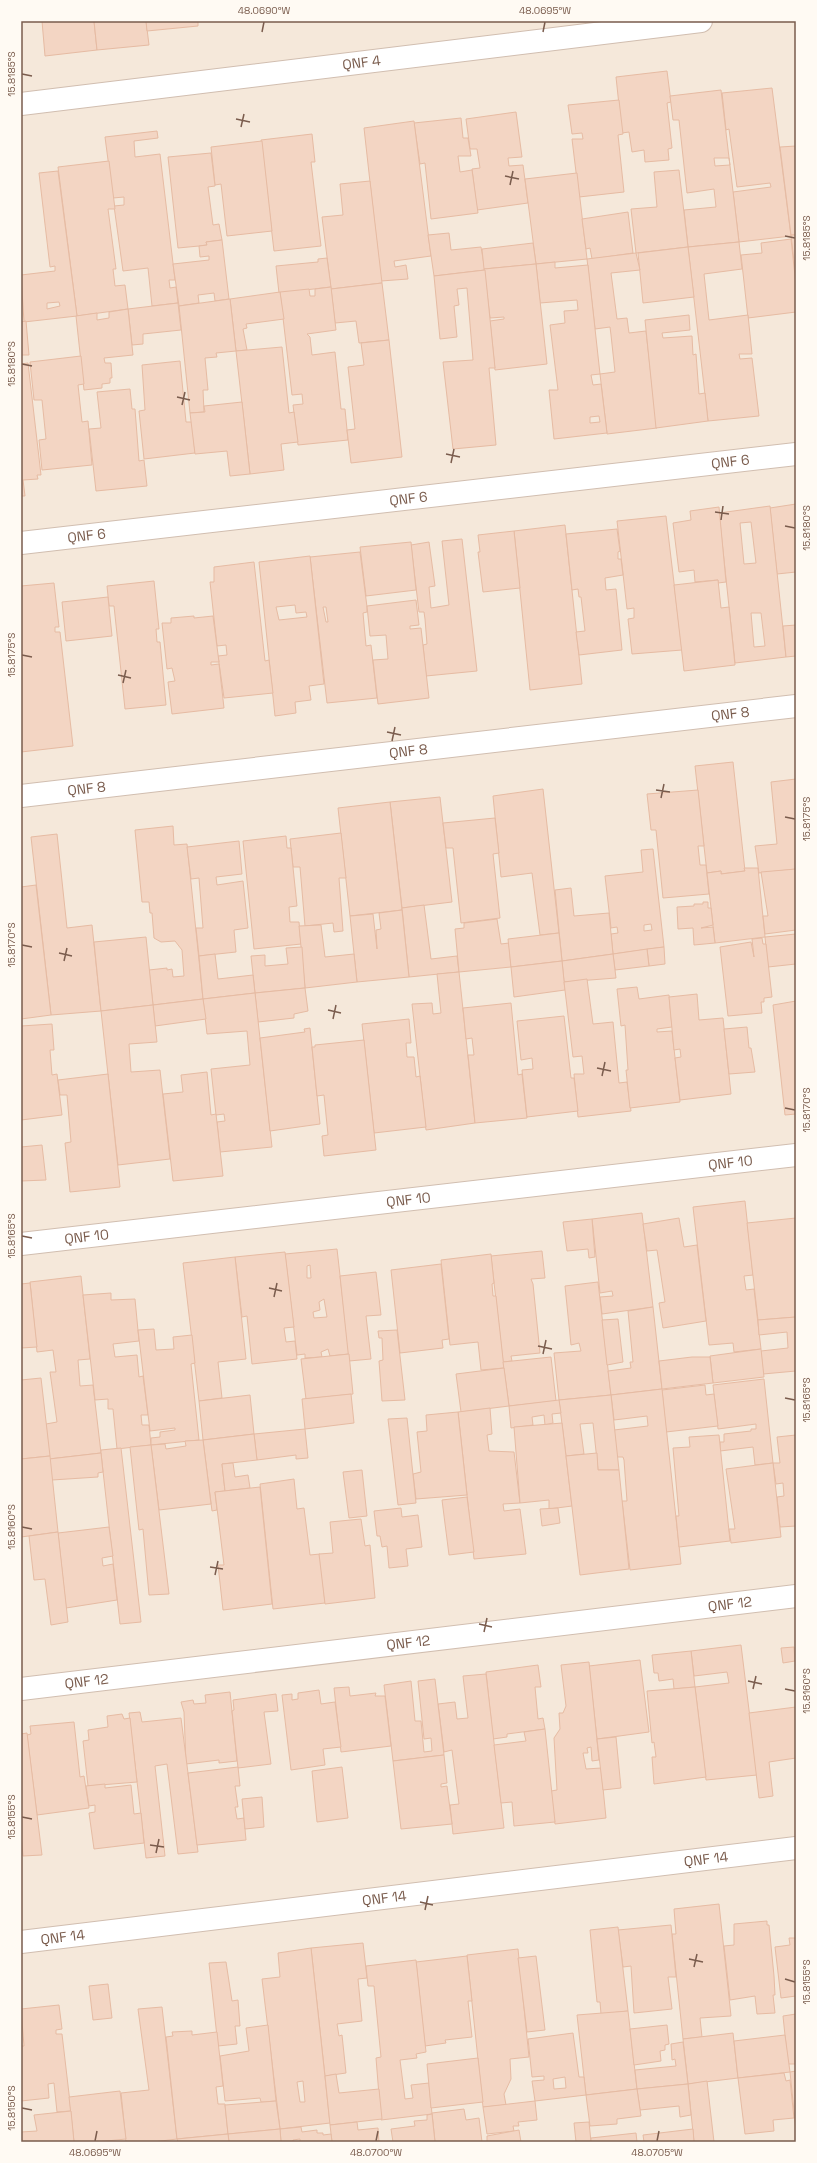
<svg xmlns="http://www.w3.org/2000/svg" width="817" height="2163" viewBox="0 0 817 2163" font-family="'Space Grotesk',sans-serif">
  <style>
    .residential { fill: #f5e8da }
    .building { fill: #f3d5c3; stroke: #e6bba3; fill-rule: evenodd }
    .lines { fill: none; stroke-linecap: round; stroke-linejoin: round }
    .minor-casing { stroke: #d1beb0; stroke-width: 24 }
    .minor { stroke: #fff; stroke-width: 22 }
    .ticks { fill: none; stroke: #7a5c4d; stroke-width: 1.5 }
    .labels { text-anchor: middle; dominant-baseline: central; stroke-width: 3; stroke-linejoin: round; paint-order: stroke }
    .street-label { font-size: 14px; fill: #7a5c4d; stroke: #fffaf3 }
    .neatline { fill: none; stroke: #7a5c4d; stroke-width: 1.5 }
    .ticks-label { font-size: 10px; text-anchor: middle; fill: #7a5c4d }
  </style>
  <rect width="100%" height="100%" fill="#fdf6ec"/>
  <rect class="residential" x="21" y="21" width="775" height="2121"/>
  <g class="building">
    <path d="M 42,21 L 94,21 L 97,50 L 45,56 Z"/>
    <path d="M 94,21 L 146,21 L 149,45 L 97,50 Z"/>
    <path d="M 146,21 L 198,21 L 198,26 L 147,31 Z"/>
    <path d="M 667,71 L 671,102 L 667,103 L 672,148 L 668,149 L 669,160 L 645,162 L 644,150 L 632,152 L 629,132 L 622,133 L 616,77 Z"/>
    <path d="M 772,88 L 791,236 L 739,242 L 733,192 L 771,187 L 770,183 L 737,187 L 729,129 L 726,130 L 722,93 Z"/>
    <path d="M 721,90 L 739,242 L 688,247 L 684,210 L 716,207 L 714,189 L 687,193 L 679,120 L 673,120 L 670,96 ZM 714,158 L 729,158 L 730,165 L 715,166 Z"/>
    <path d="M 619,100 L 623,134 L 618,135 L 624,192 L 579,197 L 572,139 L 583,139 L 582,133 L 572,134 L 568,105 Z"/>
    <path d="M 516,112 L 522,157 L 508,158 L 509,166 L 523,165 L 528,203 L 477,210 L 472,169 L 480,168 L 477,149 L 470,149 L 466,119 Z"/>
    <path d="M 461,118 L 463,138 L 468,138 L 471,156 L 458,156 L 460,172 L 472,170 L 478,213 L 431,219 L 425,163 L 420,164 L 414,123 Z"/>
    <path d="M 414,121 L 431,256 L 394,261 L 395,267 L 406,265 L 408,279 L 381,281 L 364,128 Z"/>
    <path d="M 157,131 L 158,138 L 134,141 L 135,157 L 160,154 L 175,280 L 169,280 L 170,288 L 176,287 L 178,303 L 152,306 L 148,268 L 123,271 L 114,206 L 124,205 L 124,197 L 113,198 L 105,137 Z"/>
    <path d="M 312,134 L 315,162 L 311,162 L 321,246 L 274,251 L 261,140 Z"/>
    <path d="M 262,141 L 272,231 L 227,236 L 221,184 L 215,185 L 211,147 Z"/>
    <path d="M 796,146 L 796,235 L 791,235 L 780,147 Z"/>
    <path d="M 211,153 L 215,186 L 208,187 L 213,225 L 219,224 L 222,240 L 206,242 L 207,245 L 199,246 L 178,248 L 168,157 Z"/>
    <path d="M 109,161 L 115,209 L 108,209 L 116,269 L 113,269 L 115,286 L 125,285 L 128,309 L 77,316 L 58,167 Z"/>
    <path d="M 679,170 L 688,247 L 636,253 L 631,209 L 657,207 L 654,172 Z"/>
    <path d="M 58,171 L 77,316 L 24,322 L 21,275 L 55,271 L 55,266 L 50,267 L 39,173 ZM 59,302 L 60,306 L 47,309 L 47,303 Z"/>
    <path d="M 577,173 L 587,259 L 536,264 L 525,179 Z"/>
    <path d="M 370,181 L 382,283 L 331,289 L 322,217 L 343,215 L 340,184 Z"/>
    <path d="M 628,212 L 633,253 L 592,259 L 590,248 L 586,249 L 582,219 Z"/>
    <path d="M 449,233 L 451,250 L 481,247 L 485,270 L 434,276 L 428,235 Z"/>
    <path d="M 791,235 L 796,235 L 796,270 L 795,270 Z"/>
    <path d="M 791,239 L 796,285 L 796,312 L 748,318 L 741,255 L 762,253 L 761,243 Z"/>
    <path d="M 222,240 L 229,299 L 215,301 L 214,293 L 198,295 L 199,303 L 179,306 L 173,264 L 209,260 L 209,256 L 200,257 L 199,246 L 207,245 L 206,242 Z"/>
    <path d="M 739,242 L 742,269 L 704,274 L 709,320 L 748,315 L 752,354 L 739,354 L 740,359 L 752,358 L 759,416 L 708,421 L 688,247 Z"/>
    <path d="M 533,243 L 536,264 L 484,269 L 482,249 Z"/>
    <path d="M 688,247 L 694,297 L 643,303 L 638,253 Z"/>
    <path d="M 636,253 L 640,270 L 611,273 L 617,319 L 627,318 L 629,333 L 646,331 L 657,428 L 607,434 L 600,374 L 615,372 L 611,335 L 610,327 L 595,329 L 587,259 Z"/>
    <path d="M 327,258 L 331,287 L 279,293 L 276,266 L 318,262 L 318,259 Z"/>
    <path d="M 555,262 L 555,268 L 588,265 L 600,374 L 591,375 L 593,385 L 601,384 L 607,433 L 554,439 L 549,390 L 558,390 L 550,325 L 565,323 L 564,311 L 578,310 L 577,300 L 540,303 L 536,264 ZM 599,416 L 600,422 L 590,423 L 590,417 Z"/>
    <path d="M 536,264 L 547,364 L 495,370 L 490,321 L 504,319 L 504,317 L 490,318 L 484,269 Z"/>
    <path d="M 485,270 L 495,368 L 489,368 L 496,445 L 453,449 L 443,362 L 473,360 L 467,288 L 457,289 L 459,305 L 454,306 L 457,337 L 440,339 L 434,276 Z"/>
    <path d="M 382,283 L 389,340 L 359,343 L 356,321 L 335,323 L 331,289 Z"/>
    <path d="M 331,287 L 336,330 L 307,334 L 310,337 L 312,355 L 335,352 L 341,409 L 345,409 L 348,440 L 298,445 L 293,405 L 303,404 L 302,394 L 292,395 L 280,292 L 309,289 L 310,296 L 315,296 L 315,289 Z"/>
    <path d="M 280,292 L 284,319 L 246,324 L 247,328 L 243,329 L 247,350 L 236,351 L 230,299 Z"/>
    <path d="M 230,299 L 236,351 L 216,353 L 217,357 L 205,358 L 208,390 L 203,390 L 204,412 L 190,413 L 179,306 Z"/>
    <path d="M 178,303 L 181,330 L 143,334 L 143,344 L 132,345 L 128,309 Z"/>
    <path d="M 128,309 L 133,355 L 104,358 L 105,363 L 111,363 L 112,378 L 110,378 L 110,383 L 102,384 L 102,388 L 84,390 L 76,316 L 97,313 L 97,320 L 109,318 L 109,312 Z"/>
    <path d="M 689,315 L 690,330 L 662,333 L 663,338 L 692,336 L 693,355 L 696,354 L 699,394 L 705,393 L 708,421 L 656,428 L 645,320 Z"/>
    <path d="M 26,321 L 29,355 L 21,355 L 21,322 Z"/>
    <path d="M 389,340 L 402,457 L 351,463 L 347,430 L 355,429 L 348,367 L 364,365 L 361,343 Z"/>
    <path d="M 282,347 L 289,413 L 294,412 L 298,442 L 281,444 L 284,470 L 250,474 L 236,351 Z"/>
    <path d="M 81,356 L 84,384 L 78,385 L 82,422 L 88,421 L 92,465 L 42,470 L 39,440 L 46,439 L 42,400 L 34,400 L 30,362 Z"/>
    <path d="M 180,361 L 186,422 L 192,422 L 195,453 L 144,459 L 139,411 L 145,410 L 142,365 Z"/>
    <path d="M 28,363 L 41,475 L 37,475 L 38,479 L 23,480 L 25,496 L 21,496 L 21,364 Z"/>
    <path d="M 130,389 L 132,409 L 135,409 L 139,461 L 144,460 L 147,486 L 96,491 L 89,429 L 101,428 L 97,392 Z"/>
    <path d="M 242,402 L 250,474 L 230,476 L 227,451 L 195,454 L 190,413 L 205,412 L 204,406 Z"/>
    <path d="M 796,504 L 796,572 L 777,574 L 770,508 Z"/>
    <path d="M 770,506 L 786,657 L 735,663 L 719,513 ZM 751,522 L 756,563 L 744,564 L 740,523 ZM 751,613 L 761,613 L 765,646 L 754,647 Z"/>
    <path d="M 719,507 L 726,582 L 718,583 L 718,580 L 695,582 L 694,570 L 679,572 L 673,523 L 691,520 L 690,511 Z"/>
    <path d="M 666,516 L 682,650 L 632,654 L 628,619 L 634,618 L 634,608 L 627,609 L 617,521 Z"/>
    <path d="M 565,525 L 582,684 L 530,690 L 514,531 Z"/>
    <path d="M 617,529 L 620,551 L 618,552 L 618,559 L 621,559 L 623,575 L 605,578 L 606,590 L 616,589 L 622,650 L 579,655 L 576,632 L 585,631 L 581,597 L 579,597 L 578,589 L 572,590 L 566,534 Z"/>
    <path d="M 514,531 L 520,588 L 483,592 L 478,552 L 480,552 L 478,535 Z"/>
    <path d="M 462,539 L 477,671 L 426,676 L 423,645 L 427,644 L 425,619 L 424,612 L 419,612 L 411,545 L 429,542 L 435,586 L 429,587 L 431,608 L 449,605 L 442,541 Z"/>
    <path d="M 411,542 L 416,590 L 366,596 L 360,547 Z"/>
    <path d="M 360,552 L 367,607 L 367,612 L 363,613 L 366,646 L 371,645 L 377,698 L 327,703 L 310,557 ZM 323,607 L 326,607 L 328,622 L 326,622 Z"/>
    <path d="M 310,556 L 324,684 L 309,686 L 311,700 L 295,702 L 296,713 L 275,716 L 259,562 ZM 295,605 L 296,613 L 306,612 L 307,617 L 279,620 L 276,607 Z"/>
    <path d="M 254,562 L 265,661 L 269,660 L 273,693 L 224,698 L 218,656 L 227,655 L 226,645 L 217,646 L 210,582 L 214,582 L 214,567 Z"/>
    <path d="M 718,580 L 721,608 L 729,607 L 735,665 L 684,671 L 674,585 Z"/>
    <path d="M 154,581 L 159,629 L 156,629 L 157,642 L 160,642 L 166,705 L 125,709 L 114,606 L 109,606 L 107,586 Z"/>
    <path d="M 54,583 L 59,627 L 55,627 L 55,632 L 60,632 L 73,746 L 21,752 L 21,586 Z"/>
    <path d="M 108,597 L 112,636 L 66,641 L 62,602 Z"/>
    <path d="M 416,600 L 419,625 L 410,626 L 410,629 L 421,628 L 429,698 L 378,704 L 373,660 L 388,659 L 386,635 L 370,636 L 367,606 Z"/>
    <path d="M 194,616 L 194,618 L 213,616 L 219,662 L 211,662 L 211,665 L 219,664 L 224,708 L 172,714 L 168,682 L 175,681 L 172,668 L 167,669 L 162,623 L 171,623 L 171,618 Z"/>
    <path d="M 796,625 L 796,656 L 786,657 L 783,626 Z"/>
    <path d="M 733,762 L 745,871 L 721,874 L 721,871 L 707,873 L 695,766 Z"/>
    <path d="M 796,779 L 796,869 L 759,873 L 755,846 L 777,844 L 771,782 Z"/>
    <path d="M 543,789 L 559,933 L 540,935 L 532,873 L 501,877 L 493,796 Z"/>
    <path d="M 698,790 L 704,846 L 698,846 L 700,865 L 706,865 L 709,894 L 663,898 L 656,830 L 651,830 L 647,794 Z"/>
    <path d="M 440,797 L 452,902 L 402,908 L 390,802 Z"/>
    <path d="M 390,802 L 402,910 L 350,916 L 338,808 Z"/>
    <path d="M 495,818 L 499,853 L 493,854 L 500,918 L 461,923 L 453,848 L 446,848 L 443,823 Z"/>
    <path d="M 173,826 L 174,845 L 187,844 L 203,999 L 153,1005 L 149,970 L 167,968 L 167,970 L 172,969 L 173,977 L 184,976 L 182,950 L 175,941 L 161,942 L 154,938 L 152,913 L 150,913 L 149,902 L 142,902 L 135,830 Z"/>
    <path d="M 341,833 L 346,878 L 339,878 L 343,931 L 334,932 L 333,923 L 305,926 L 300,867 L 293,867 L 290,839 Z"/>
    <path d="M 57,834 L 67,928 L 92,925 L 101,1011 L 51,1015 L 31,837 Z"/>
    <path d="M 286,836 L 287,848 L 291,848 L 297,906 L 289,907 L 290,922 L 299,922 L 301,944 L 254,949 L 243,841 Z"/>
    <path d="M 239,841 L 242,874 L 216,877 L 217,885 L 243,881 L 248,928 L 234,930 L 236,952 L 199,956 L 196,928 L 203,928 L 199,878 L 191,879 L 187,847 Z"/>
    <path d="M 653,849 L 664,947 L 613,954 L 611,934 L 618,933 L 617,927 L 611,928 L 605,876 L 643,872 L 641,850 ZM 651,924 L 652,930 L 644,931 L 644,925 Z"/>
    <path d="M 744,868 L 758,868 L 765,937 L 715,943 L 707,873 L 721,871 L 721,874 L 745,871 Z"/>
    <path d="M 796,869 L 796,930 L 765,934 L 763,916 L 768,916 L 761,872 Z"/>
    <path d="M 36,885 L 51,1015 L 21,1019 L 21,887 Z"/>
    <path d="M 571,888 L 574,916 L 609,913 L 613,954 L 562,961 L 555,890 Z"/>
    <path d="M 703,902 L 708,902 L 708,908 L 711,908 L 713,925 L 701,928 L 713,927 L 715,943 L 694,945 L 693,928 L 678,929 L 677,907 L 694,906 L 694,904 L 703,904 Z"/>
    <path d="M 424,905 L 431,959 L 457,956 L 459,972 L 409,977 L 402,908 Z"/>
    <path d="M 402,910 L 409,977 L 357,982 L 350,916 L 373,914 L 377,949 L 376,930 L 381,929 L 379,913 Z"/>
    <path d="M 497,919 L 501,944 L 509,943 L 511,967 L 459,972 L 455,929 L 464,928 L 464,923 Z"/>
    <path d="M 321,925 L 325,957 L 354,954 L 357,982 L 305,988 L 299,926 Z"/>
    <path d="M 559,933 L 562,961 L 511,967 L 508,939 Z"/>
    <path d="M 796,934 L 796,964 L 768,967 L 765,937 Z"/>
    <path d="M 146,937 L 153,1005 L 101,1011 L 94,942 Z"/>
    <path d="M 762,938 L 763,944 L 766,944 L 772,997 L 764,998 L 764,1002 L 761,1002 L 762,1013 L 728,1016 L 720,947 L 751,942 L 754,957 L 752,939 Z"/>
    <path d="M 302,947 L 305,988 L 255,993 L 251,956 L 265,955 L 265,966 L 288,964 L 286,948 Z"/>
    <path d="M 664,947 L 665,964 L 649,966 L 647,949 Z"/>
    <path d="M 647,949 L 649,966 L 615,970 L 613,954 Z"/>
    <path d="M 215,954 L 218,979 L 253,975 L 255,993 L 203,999 L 199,956 Z"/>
    <path d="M 613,954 L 616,978 L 564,982 L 562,961 Z"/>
    <path d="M 562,961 L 565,990 L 514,997 L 511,967 Z"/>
    <path d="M 459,972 L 475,1123 L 426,1130 L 412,1004 L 432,1003 L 433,1014 L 441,1013 L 437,974 Z"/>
    <path d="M 587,979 L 593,1024 L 613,1022 L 619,1083 L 627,1082 L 631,1111 L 578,1117 L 574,1074 L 584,1074 L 582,1056 L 573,1057 L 564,982 Z"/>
    <path d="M 637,987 L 639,999 L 669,995 L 672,1027 L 657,1029 L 657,1032 L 672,1031 L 680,1102 L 630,1108 L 626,1070 L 628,1070 L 625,1025 L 621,1026 L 617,989 Z"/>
    <path d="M 305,988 L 308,1011 L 294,1014 L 294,1018 L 258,1022 L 255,993 Z"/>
    <path d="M 255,993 L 272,1147 L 220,1152 L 217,1122 L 225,1121 L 224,1114 L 216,1115 L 211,1069 L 250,1065 L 247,1031 L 207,1034 L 203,999 Z"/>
    <path d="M 697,994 L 699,1020 L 723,1018 L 731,1094 L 680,1100 L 675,1058 L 681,1057 L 680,1049 L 674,1050 L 669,997 Z"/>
    <path d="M 203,999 L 206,1019 L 155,1026 L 153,1005 Z"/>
    <path d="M 796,1001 L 796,1114 L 785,1115 L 773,1005 Z"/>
    <path d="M 511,1003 L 518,1075 L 522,1074 L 527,1118 L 475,1123 L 468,1055 L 474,1055 L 472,1038 L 466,1039 L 463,1008 Z"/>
    <path d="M 153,1005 L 157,1042 L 129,1044 L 131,1072 L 160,1070 L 170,1159 L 118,1165 L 101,1011 Z"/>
    <path d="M 564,1016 L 571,1078 L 574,1078 L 578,1111 L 527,1117 L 522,1070 L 533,1069 L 532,1058 L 521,1060 L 517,1021 Z"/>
    <path d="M 409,1019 L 411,1043 L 406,1043 L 407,1057 L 414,1057 L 416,1077 L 420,1076 L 426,1127 L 374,1133 L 362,1024 Z"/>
    <path d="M 52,1024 L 54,1050 L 50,1050 L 52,1075 L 57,1074 L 62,1115 L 21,1120 L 21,1026 Z"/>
    <path d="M 747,1027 L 749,1048 L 751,1048 L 755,1072 L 729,1074 L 724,1029 Z"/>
    <path d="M 310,1028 L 320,1124 L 270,1131 L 260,1038 L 305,1032 L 304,1029 Z"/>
    <path d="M 364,1040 L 376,1150 L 324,1156 L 322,1136 L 328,1135 L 324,1095 L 317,1096 L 312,1047 L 315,1047 L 315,1045 Z"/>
    <path d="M 207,1072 L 211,1115 L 216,1114 L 223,1176 L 173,1181 L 163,1094 L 183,1092 L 181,1075 Z"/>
    <path d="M 108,1074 L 120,1187 L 70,1192 L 65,1143 L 71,1142 L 67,1095 L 60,1095 L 58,1080 Z"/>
    <path d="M 42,1145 L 46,1180 L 21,1181 L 21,1147 Z"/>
    <path d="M 745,1201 L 753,1275 L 744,1276 L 746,1290 L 754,1289 L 761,1349 L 734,1352 L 733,1343 L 709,1345 L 693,1207 Z"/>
    <path d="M 642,1213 L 653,1307 L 602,1314 L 600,1297 L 613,1296 L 612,1291 L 600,1293 L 592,1219 Z"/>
    <path d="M 679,1218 L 684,1247 L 697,1245 L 706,1321 L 663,1328 L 659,1303 L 665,1302 L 657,1250 L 647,1251 L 643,1224 Z"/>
    <path d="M 796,1218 L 796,1317 L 758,1320 L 747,1223 Z"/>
    <path d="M 592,1219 L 595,1257 L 589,1258 L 588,1249 L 567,1251 L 563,1222 Z"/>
    <path d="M 337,1249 L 349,1354 L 330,1356 L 328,1349 L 321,1352 L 322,1357 L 305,1358 L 305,1354 L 297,1355 L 285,1254 ZM 310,1265 L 311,1278 L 307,1278 L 307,1266 ZM 324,1299 L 327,1317 L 314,1318 L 313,1312 L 320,1310 L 319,1302 Z"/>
    <path d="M 542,1251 L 545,1278 L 531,1279 L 533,1284 L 540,1353 L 511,1356 L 512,1361 L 503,1362 L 491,1256 Z"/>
    <path d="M 285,1252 L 294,1327 L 284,1328 L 286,1342 L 295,1341 L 297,1359 L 252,1364 L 247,1316 L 242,1317 L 235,1257 Z"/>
    <path d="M 491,1254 L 494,1283 L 492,1284 L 493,1296 L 496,1296 L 504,1368 L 481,1370 L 478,1342 L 450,1345 L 441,1260 Z"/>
    <path d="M 235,1257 L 246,1359 L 218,1362 L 222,1398 L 199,1401 L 183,1263 Z"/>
    <path d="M 441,1264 L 449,1339 L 442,1340 L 443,1348 L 400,1353 L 391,1270 Z"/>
    <path d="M 376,1272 L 381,1315 L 366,1316 L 371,1359 L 349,1361 L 340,1276 Z"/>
    <path d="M 81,1276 L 90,1359 L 78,1360 L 80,1386 L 93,1385 L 101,1453 L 49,1459 L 46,1424 L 57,1422 L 50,1372 L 56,1372 L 53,1350 L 37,1352 L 30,1282 Z"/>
    <path d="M 598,1282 L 611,1395 L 559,1400 L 554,1353 L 581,1351 L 579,1343 L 571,1345 L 565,1286 Z"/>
    <path d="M 30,1283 L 37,1347 L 21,1348 L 21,1284 Z"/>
    <path d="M 111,1293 L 111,1300 L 135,1299 L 139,1341 L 113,1344 L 115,1357 L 137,1355 L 139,1377 L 143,1376 L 148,1415 L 141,1415 L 142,1425 L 149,1425 L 151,1445 L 117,1449 L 113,1409 L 108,1409 L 108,1399 L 95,1400 L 83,1295 Z"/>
    <path d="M 653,1307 L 662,1389 L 611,1395 L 608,1371 L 631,1368 L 630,1362 L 633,1362 L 628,1311 Z"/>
    <path d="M 796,1317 L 796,1371 L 763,1374 L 761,1351 L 788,1348 L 787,1332 L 759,1335 L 758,1320 Z"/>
    <path d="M 618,1319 L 623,1362 L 607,1365 L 602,1320 Z"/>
    <path d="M 154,1329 L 156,1350 L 174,1349 L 173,1337 L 192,1335 L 195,1363 L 191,1364 L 199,1440 L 151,1445 L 151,1438 L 160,1437 L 160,1432 L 175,1430 L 175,1428 L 150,1431 L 138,1330 Z"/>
    <path d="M 397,1330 L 405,1400 L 382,1401 L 379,1361 L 383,1360 L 382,1338 L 379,1338 L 378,1331 Z"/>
    <path d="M 761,1349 L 764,1377 L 713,1383 L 710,1356 Z"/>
    <path d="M 349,1354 L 353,1394 L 306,1399 L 301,1359 Z"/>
    <path d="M 551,1357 L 556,1401 L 509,1406 L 503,1362 Z"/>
    <path d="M 692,1357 L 710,1357 L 713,1383 L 662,1389 L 659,1361 Z"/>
    <path d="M 504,1368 L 509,1406 L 461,1412 L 456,1374 Z"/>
    <path d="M 41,1378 L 50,1456 L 21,1459 L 21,1380 Z"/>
    <path d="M 764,1379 L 773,1463 L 755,1465 L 753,1447 L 720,1451 L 720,1442 L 724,1442 L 724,1434 L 751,1431 L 751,1429 L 756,1429 L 756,1424 L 718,1429 L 713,1385 Z"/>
    <path d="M 705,1385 L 706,1395 L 714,1394 L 718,1426 L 666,1432 L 662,1390 Z"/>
    <path d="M 662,1389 L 681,1564 L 630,1570 L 622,1501 L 627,1501 L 624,1460 L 623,1457 L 617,1457 L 614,1430 L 648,1426 L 647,1416 L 614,1420 L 611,1395 Z"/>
    <path d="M 351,1394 L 354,1423 L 305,1429 L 302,1399 Z"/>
    <path d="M 250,1395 L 254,1434 L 203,1440 L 199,1401 Z"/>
    <path d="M 611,1395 L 619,1470 L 598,1470 L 593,1423 L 580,1424 L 584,1454 L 566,1456 L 559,1400 Z"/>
    <path d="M 559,1400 L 561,1413 L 552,1414 L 553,1423 L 545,1425 L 544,1415 L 532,1417 L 533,1425 L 511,1428 L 509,1406 Z"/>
    <path d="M 490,1408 L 492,1434 L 487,1435 L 489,1451 L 514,1452 L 520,1503 L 503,1504 L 504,1511 L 520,1509 L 526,1554 L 474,1559 L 458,1412 Z"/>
    <path d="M 458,1412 L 467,1495 L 416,1499 L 413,1474 L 421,1472 L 417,1432 L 427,1431 L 426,1415 Z"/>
    <path d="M 407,1418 L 416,1503 L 398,1505 L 388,1419 Z"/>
    <path d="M 562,1423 L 572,1506 L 549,1509 L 549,1500 L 520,1503 L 514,1427 Z"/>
    <path d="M 305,1429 L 308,1458 L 296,1459 L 296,1455 L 257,1460 L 254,1434 Z"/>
    <path d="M 254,1434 L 257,1460 L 222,1464 L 225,1491 L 215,1492 L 217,1510 L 212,1511 L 203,1440 Z"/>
    <path d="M 719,1435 L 730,1541 L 679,1547 L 676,1516 L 679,1516 L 673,1448 L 690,1447 L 689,1437 Z"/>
    <path d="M 796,1435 L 796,1526 L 780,1527 L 777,1497 L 784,1496 L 783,1483 L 776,1484 L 773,1463 L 780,1463 L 777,1437 Z"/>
    <path d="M 203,1440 L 211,1504 L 159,1510 L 151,1445 L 165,1444 L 166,1449 L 186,1446 L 185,1441 Z"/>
    <path d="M 151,1445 L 169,1594 L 149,1595 L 143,1529 L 139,1530 L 130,1447 Z"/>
    <path d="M 121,1448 L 141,1622 L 120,1624 L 101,1453 L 101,1450 Z"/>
    <path d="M 101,1453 L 103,1472 L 98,1473 L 98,1477 L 52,1480 L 49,1459 Z"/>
    <path d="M 597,1453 L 598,1470 L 619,1470 L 629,1569 L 580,1575 L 566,1456 Z"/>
    <path d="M 50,1456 L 58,1532 L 21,1537 L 21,1459 Z"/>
    <path d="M 233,1463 L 235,1477 L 248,1475 L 250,1488 L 225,1491 L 222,1464 Z"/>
    <path d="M 773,1463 L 781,1537 L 731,1543 L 729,1529 L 735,1529 L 726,1469 Z"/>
    <path d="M 362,1470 L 367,1516 L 349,1518 L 343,1472 Z"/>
    <path d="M 294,1479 L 297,1509 L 304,1508 L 310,1555 L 320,1554 L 325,1603 L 273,1609 L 260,1484 Z"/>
    <path d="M 260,1487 L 272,1604 L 223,1610 L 218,1565 L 224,1565 L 215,1492 Z"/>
    <path d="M 467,1497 L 474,1552 L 449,1555 L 442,1500 Z"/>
    <path d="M 401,1508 L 402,1517 L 418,1515 L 422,1547 L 406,1549 L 408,1566 L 389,1568 L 387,1546 L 382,1547 L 380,1536 L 377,1536 L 374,1511 Z"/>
    <path d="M 558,1508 L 560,1523 L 542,1526 L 540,1509 Z"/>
    <path d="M 361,1519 L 365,1546 L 370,1545 L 375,1598 L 325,1604 L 319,1554 L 333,1553 L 330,1522 Z"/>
    <path d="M 109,1527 L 113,1556 L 102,1558 L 103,1566 L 113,1564 L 117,1600 L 66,1608 L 58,1533 Z"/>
    <path d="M 58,1532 L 68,1622 L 51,1625 L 45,1579 L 34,1580 L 29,1536 Z"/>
    <path d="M 741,1645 L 757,1775 L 706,1780 L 695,1687 L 729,1683 L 727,1672 L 694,1676 L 691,1651 Z"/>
    <path d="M 794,1647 L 795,1661 L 783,1663 L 781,1648 Z"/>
    <path d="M 691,1651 L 695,1687 L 674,1689 L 673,1679 L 659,1681 L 658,1673 L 654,1673 L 652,1655 Z"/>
    <path d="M 640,1660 L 649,1732 L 597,1739 L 589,1666 Z"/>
    <path d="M 589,1662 L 599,1760 L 592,1761 L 591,1747 L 587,1748 L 588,1753 L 583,1753 L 586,1769 L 601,1768 L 606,1818 L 555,1824 L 551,1791 L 557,1790 L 554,1738 L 560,1729 L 559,1713 L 563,1713 L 566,1706 L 561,1665 Z"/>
    <path d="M 538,1665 L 541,1687 L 535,1687 L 538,1719 L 543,1718 L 545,1729 L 507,1734 L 507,1737 L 493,1739 L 486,1672 Z"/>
    <path d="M 486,1674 L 504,1828 L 453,1834 L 450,1805 L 459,1804 L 452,1750 L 444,1752 L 438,1704 L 455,1702 L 457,1719 L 468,1718 L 463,1676 Z"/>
    <path d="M 435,1679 L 444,1755 L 393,1761 L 384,1685 L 411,1681 L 415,1721 L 421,1721 L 424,1752 L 432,1751 L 431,1738 L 424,1739 L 418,1681 Z"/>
    <path d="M 349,1687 L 350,1696 L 376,1693 L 375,1696 L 385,1696 L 391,1746 L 341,1752 L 334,1688 Z"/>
    <path d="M 695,1687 L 706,1777 L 654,1784 L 652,1757 L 656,1757 L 654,1742 L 652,1743 L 647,1691 Z"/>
    <path d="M 319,1690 L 321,1704 L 335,1702 L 341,1747 L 323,1749 L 325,1765 L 291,1770 L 282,1695 L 292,1694 L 292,1700 L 298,1699 L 298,1693 Z"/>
    <path d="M 230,1692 L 237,1761 L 219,1763 L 219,1760 L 186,1764 L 184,1712 L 181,1702 L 193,1700 L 194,1704 L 206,1703 L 205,1695 Z"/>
    <path d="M 276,1694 L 278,1711 L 264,1712 L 271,1764 L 238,1768 L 232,1711 L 234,1710 L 233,1700 Z"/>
    <path d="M 796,1707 L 796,1758 L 769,1762 L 773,1796 L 759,1798 L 749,1713 Z"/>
    <path d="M 140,1712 L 142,1722 L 181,1718 L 198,1852 L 178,1854 L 167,1764 L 155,1766 L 165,1856 L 146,1858 L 129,1713 Z"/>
    <path d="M 122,1714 L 124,1719 L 130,1718 L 137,1782 L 88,1786 L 83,1741 L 89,1740 L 88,1730 L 108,1727 L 107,1716 Z"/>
    <path d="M 74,1722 L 80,1777 L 84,1776 L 89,1808 L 37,1815 L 27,1735 L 31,1734 L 30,1726 Z"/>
    <path d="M 545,1729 L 555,1822 L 514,1826 L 512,1802 L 501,1803 L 494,1745 L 526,1741 L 524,1732 Z"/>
    <path d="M 27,1733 L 42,1855 L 23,1856 L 21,1834 L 21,1734 Z"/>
    <path d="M 616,1737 L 621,1788 L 603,1790 L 597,1739 Z"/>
    <path d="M 444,1755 L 447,1783 L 441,1784 L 441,1787 L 447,1786 L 452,1824 L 401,1829 L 393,1761 Z"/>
    <path d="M 238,1767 L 240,1786 L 235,1786 L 238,1807 L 235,1807 L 237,1819 L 244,1818 L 246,1840 L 197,1845 L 188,1773 Z"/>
    <path d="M 342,1767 L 348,1818 L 317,1822 L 312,1771 Z"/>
    <path d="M 105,1784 L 105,1788 L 131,1785 L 134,1814 L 141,1813 L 144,1843 L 94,1849 L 89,1813 L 95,1812 L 95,1805 L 89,1806 L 86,1786 Z"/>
    <path d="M 262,1797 L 264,1827 L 245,1829 L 242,1799 Z"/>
    <path d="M 719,1904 L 731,2016 L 700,2018 L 702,2037 L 683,2039 L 672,1934 L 676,1934 L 674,1909 Z"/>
    <path d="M 767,1921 L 767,1925 L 769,1925 L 774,1976 L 775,1995 L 773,1995 L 775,2013 L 757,2014 L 755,1996 L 730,2000 L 724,1946 L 734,1945 L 734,1924 Z"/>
    <path d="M 671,1925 L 676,1977 L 668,1977 L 672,2009 L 634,2013 L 631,1966 L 623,1967 L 618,1930 Z"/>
    <path d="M 618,1927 L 628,2011 L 601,2014 L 600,2002 L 597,2002 L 590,1930 Z"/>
    <path d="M 789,1938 L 796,1938 L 796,1996 L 781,1998 L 775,1947 L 790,1945 Z"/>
    <path d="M 363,1943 L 367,1978 L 358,1979 L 362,2021 L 337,2024 L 339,2036 L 342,2035 L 346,2073 L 325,2076 L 311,1948 Z"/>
    <path d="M 311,1948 L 330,2123 L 280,2129 L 262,1979 L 280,1977 L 278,1953 ZM 303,2081 L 305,2102 L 300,2102 L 297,2082 Z"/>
    <path d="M 518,1949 L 529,2057 L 510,2059 L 511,2079 L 504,2094 L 506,2105 L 483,2107 L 467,1955 Z"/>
    <path d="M 467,1956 L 472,2001 L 468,2001 L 472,2037 L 445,2040 L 446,2043 L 425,2046 L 416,1962 Z"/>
    <path d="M 536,1956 L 545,2030 L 527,2032 L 518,1958 Z"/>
    <path d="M 416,1960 L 426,2052 L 416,2054 L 417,2058 L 400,2060 L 405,2099 L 413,2098 L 411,2085 L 429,2083 L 432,2114 L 381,2120 L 376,2058 L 381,2057 L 374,1986 L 368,1986 L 366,1966 Z"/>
    <path d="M 226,1962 L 232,2001 L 238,2000 L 240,2026 L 235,2026 L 237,2044 L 218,2046 L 209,1963 Z"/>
    <path d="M 108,1984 L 112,2018 L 93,2020 L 89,1986 Z"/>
    <path d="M 59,2005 L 62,2029 L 56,2030 L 56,2034 L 62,2034 L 71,2111 L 57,2112 L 54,2083 L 48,2084 L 49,2098 L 21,2101 L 21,2046 L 24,2046 L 21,2009 Z"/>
    <path d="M 162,2007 L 177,2139 L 153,2142 L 126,2142 L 121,2093 L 149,2090 L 138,2009 Z"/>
    <path d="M 628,2011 L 637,2089 L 586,2095 L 577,2015 Z"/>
    <path d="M 796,2014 L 796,2064 L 788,2064 L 783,2016 Z"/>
    <path d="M 268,2025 L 276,2101 L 264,2102 L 261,2102 L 260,2098 L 225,2101 L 220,2056 L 249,2051 L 246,2028 Z"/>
    <path d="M 667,2025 L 669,2044 L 665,2045 L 665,2050 L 660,2051 L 661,2061 L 634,2065 L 630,2029 Z"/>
    <path d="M 192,2031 L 192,2035 L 217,2032 L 223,2086 L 216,2087 L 218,2104 L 225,2104 L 228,2134 L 177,2139 L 166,2037 L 173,2036 L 172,2032 Z"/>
    <path d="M 573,2033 L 579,2077 L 584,2077 L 586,2095 L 535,2101 L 532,2081 L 544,2080 L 544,2076 L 532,2077 L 528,2039 ZM 565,2077 L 566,2088 L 554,2089 L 553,2079 Z"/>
    <path d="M 733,2033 L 738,2078 L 688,2084 L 683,2039 Z"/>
    <path d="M 785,2035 L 790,2072 L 738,2078 L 734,2041 Z"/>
    <path d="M 683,2042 L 688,2084 L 637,2089 L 635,2070 L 676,2066 L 675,2059 L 672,2060 L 671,2044 Z"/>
    <path d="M 478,2058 L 483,2102 L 431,2108 L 427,2064 Z"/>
    <path d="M 796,2071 L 796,2131 L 790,2072 Z"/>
    <path d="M 784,2073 L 786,2081 L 790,2080 L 794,2118 L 773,2120 L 774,2131 L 745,2134 L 738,2078 Z"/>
    <path d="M 336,2074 L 339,2093 L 379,2089 L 382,2119 L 330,2125 L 325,2076 Z"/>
    <path d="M 707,2081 L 714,2142 L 694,2142 L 688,2084 Z"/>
    <path d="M 688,2084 L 691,2115 L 680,2117 L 679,2106 L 640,2110 L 637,2089 Z"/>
    <path d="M 637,2089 L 641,2116 L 617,2119 L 617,2124 L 590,2126 L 586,2095 Z"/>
    <path d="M 120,2091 L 126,2139 L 97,2142 L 74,2142 L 69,2097 Z"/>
    <path d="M 276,2101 L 280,2129 L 228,2134 L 225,2105 Z"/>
    <path d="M 535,2101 L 537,2120 L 518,2122 L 519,2126 L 513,2126 L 514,2131 L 487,2134 L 483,2107 Z"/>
    <path d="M 464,2109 L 466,2120 L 479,2118 L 482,2142 L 435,2142 L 432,2113 Z"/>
    <path d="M 71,2111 L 74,2142 L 22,2142 L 21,2132 L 37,2131 L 34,2115 Z"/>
    <path d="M 432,2114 L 435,2142 L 393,2142 L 391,2129 L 415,2126 L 414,2121 L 427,2120 L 427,2115 Z"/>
    <path d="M 357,2122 L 358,2130 L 378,2128 L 379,2142 L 332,2142 L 330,2125 Z"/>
    <path d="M 589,2122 L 591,2142 L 576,2142 L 574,2123 Z"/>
    <path d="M 301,2127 L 302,2132 L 317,2130 L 317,2133 L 323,2133 L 323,2135 L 331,2134 L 332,2142 L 300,2142 L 300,2139 L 293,2140 L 293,2142 L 281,2142 L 280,2129 Z"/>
    <path d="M 280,2129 L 281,2142 L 229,2142 L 228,2134 Z"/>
    <path d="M 693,2129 L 694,2142 L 644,2142 L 643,2135 Z"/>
    <path d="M 519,2130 L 521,2142 L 487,2142 L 487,2136 Z"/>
    <path d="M 636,2133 L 637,2142 L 591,2142 L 591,2138 Z"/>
    <path d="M 228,2134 L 229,2142 L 178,2142 L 177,2139 Z"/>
  </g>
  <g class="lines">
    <defs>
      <g id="minor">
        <path id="s1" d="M 21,104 L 701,21"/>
        <path id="s2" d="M 21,543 L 796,454"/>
        <path id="s3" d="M 21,796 L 796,706"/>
        <path id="s4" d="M 21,1244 L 796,1155"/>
        <path id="s5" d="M 21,1689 L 796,1596"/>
        <path id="s6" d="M 21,1942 L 796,1848"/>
      </g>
    </defs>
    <use href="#minor" class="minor-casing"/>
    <use href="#minor" class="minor"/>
  </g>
  <path class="ticks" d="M 262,32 L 264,22M 543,32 L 545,22M 22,74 L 32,76M 236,119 L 250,122M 241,127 L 244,114M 505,176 L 519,179M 510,185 L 513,171M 785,236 L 795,238M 22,364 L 32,366M 177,397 L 190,400M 182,405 L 185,392M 446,454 L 460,457M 451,463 L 454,449M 715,512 L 729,514M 721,520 L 723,506M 785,526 L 795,528M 22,655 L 32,657M 118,675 L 131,678M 123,683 L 126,670M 387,732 L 401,735M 392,741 L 395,727M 656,790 L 670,792M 661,798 L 664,784M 785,817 L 795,819M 22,945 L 32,947M 59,953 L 72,956M 64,961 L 67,948M 328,1010 L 341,1013M 333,1019 L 336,1005M 597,1068 L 611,1071M 602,1076 L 605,1062M 785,1108 L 795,1110M 22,1236 L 32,1238M 269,1288 L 282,1291M 274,1297 L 277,1283M 538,1346 L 552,1349M 543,1354 L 546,1340M 785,1398 L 795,1400M 22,1527 L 32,1529M 210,1567 L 223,1569M 215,1575 L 218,1561M 479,1624 L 492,1627M 484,1632 L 487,1618M 748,1681 L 762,1684M 753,1689 L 756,1676M 785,1689 L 795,1691M 22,1817 L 32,1819M 150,1845 L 164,1847M 156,1853 L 159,1839M 420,1902 L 433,1905M 425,1910 L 428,1896M 689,1959 L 703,1962M 694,1967 L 697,1954M 785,1979 L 795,1982M 22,2108 L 32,2110M 95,2141 L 97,2131M 376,2141 L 378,2131M 657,2141 L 659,2131"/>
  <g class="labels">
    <g class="street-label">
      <text stroke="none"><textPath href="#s1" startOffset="343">QNF 4</textPath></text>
      <text stroke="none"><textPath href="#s2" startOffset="714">QNF 6</textPath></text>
      <text stroke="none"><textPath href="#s2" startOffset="390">QNF 6</textPath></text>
      <text stroke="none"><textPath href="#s2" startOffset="66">QNF 6</textPath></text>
      <text stroke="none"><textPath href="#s3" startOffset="714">QNF 8</textPath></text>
      <text stroke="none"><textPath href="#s3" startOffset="390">QNF 8</textPath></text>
      <text stroke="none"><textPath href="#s3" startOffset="66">QNF 8</textPath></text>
      <text stroke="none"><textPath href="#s4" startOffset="714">QNF 10</textPath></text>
      <text stroke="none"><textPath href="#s4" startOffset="390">QNF 10</textPath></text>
      <text stroke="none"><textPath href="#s4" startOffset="66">QNF 10</textPath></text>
      <text stroke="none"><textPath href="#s5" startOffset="714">QNF 12</textPath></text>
      <text stroke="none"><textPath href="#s5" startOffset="390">QNF 12</textPath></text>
      <text stroke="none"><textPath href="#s5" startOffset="66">QNF 12</textPath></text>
      <text stroke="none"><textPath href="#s6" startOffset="690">QNF 14</textPath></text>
      <text stroke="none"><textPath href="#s6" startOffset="366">QNF 14</textPath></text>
      <text stroke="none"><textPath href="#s6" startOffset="42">QNF 14</textPath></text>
    </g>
  </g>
  <rect width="817" height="2163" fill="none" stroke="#fffaf3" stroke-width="44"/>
  <rect x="22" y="22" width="773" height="2119" class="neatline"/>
  <g class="ticks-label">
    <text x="264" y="14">48.0690°W</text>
    <text x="545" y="14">48.0695°W</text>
    <text transform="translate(11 74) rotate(-90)" y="4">15.8185°S</text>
    <text transform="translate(806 238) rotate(-90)" y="4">15.8185°S</text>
    <text transform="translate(11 364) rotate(-90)" y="4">15.8180°S</text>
    <text transform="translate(806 528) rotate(-90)" y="4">15.8180°S</text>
    <text transform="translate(11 655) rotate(-90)" y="4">15.8175°S</text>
    <text transform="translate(806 819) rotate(-90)" y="4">15.8175°S</text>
    <text transform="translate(11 945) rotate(-90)" y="4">15.8170°S</text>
    <text transform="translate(806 1110) rotate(-90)" y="4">15.8170°S</text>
    <text transform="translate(11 1236) rotate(-90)" y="4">15.8165°S</text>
    <text transform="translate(806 1400) rotate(-90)" y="4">15.8165°S</text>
    <text transform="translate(11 1527) rotate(-90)" y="4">15.8160°S</text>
    <text transform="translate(806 1691) rotate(-90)" y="4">15.8160°S</text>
    <text transform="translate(11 1817) rotate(-90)" y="4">15.8155°S</text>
    <text transform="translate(806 1982) rotate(-90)" y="4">15.8155°S</text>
    <text transform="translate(11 2108) rotate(-90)" y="4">15.8150°S</text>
    <text x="95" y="2156">48.0695°W</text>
    <text x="376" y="2156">48.0700°W</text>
    <text x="657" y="2156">48.0705°W</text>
  </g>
</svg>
